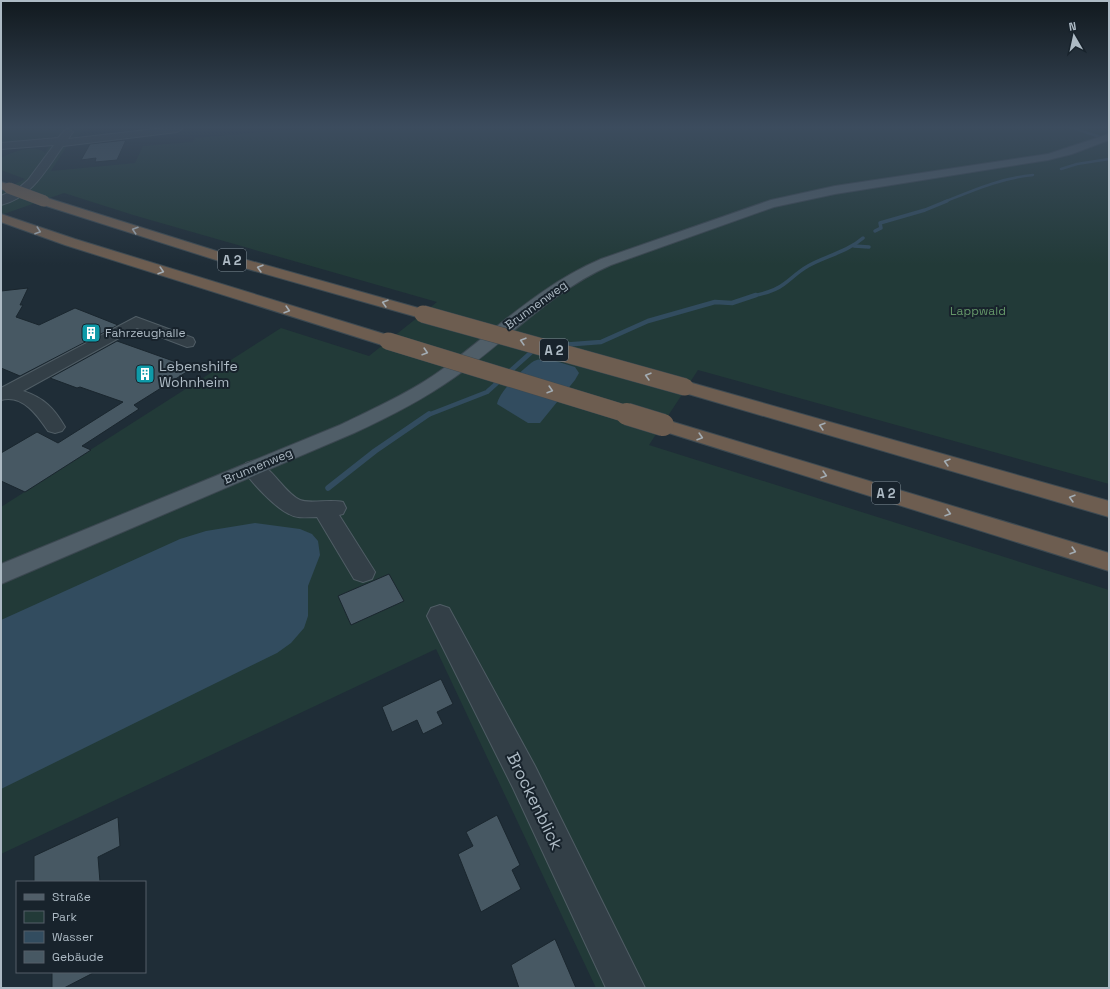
<svg xmlns="http://www.w3.org/2000/svg" width="1110" height="989" viewBox="0 0 1110 989" font-family="'Space Grotesk',sans-serif">
  <style>
    .green { fill: #223a38 }
    .water { fill: #324c5f }
    .lines { fill: none; stroke-linecap: round; stroke-linejoin: round }
    .stream-far3 { stroke: #324c5f; stroke-width: 2.5 }
    .stream-far2 { stroke: #324c5f; stroke-width: 3.5 }
    .stream-far1 { stroke: #324c5f; stroke-width: 4.5 }
    .stream { stroke: #324c5f; stroke-width: 5.5 }
    .building { fill: #475863; stroke: #1a262e }
    .minor-casing { stroke: #505d65; stroke-width: 2 }
    .major-casing { stroke: #3c4851; stroke-width: 2 }
    .highway-casing { stroke: #3d4a52; stroke-width: 2 }
    .minor { fill: #333f47; fill-rule: evenodd }
    .major { fill: #505e68; fill-rule: evenodd }
    .highway { fill: #6d5d50; fill-rule: evenodd }
    .highway-bridge-far2-casing { stroke: #3d4a52; stroke-width: 12; stroke-linecap: butt }
    .highway-bridge-far1-casing { stroke: #3d4a52; stroke-width: 18; stroke-linecap: butt }
    .highway-bridge-casing { stroke: #3d4a52; stroke-width: 23; stroke-linecap: butt }
    .highway-bridge-far2 { stroke: #6d5d50; stroke-width: 11 }
    .highway-bridge-far1 { stroke: #6d5d50; stroke-width: 17 }
    .highway-bridge { stroke: #6d5d50; stroke-width: 22 }
    .oneway { stroke: #a3acb3 }
    .labels { text-anchor: middle; dominant-baseline: central; stroke-width: 4; stroke-linejoin: round; paint-order: stroke }
    .far-street-label { font-size: 12px; fill: #adbac4; stroke: #18232c }
    .far-park-label { font-size: 12px; fill: #649568; stroke: #18232c }
    .far-poi-label { font-size: 12px; fill: #adbac4; stroke: #18232c; text-anchor: start }
    .shield { fill: #18232c; stroke: #808d96; stroke-width: 1 }
    .shield-label { font-size: 13px; font-weight: bold; fill: #adbac4 }
    .poi-label { font-size: 14px; fill: #adbac4; stroke: #18232c; text-anchor: start }
    .near-street-label { font-size: 17px; fill: #adbac4; stroke: #18232c }
  </style>
  <rect width="100%" height="100%" fill="#1f2d37"/>
  <path class="green" d="M 1,127 L 84,127 L 77,138 L 72,138 L 51,171 L 135,163 L 143,146 L 193,142 L 194,138 L 321,127 L 1109,127 L 1109,484 L 698,370 L 649,445 L 1109,590 L 1109,988 L 596,988 L 436,649 L 1,854 L 1,507 L 281,328 L 369,356 L 437,302 L 133,215 L 64,193 L 1,215 L 1,191 L 25,179 L 1,170 L 1,158 C 11,152 36,143 45,153 L 56,135 L 43,141 L 1,144 Z"/>
  <g class="water">
    <path d="M 549,359 L 575,367 L 579,373 L 575,380 L 540,423 L 528,423 L 497,404 C 499,392 523,368 534,361 C 538,359 544,359 549,359 Z"/>
    <path d="M 255,523 L 300,529 L 312,534 L 318,541 L 320,555 L 308,586 L 308,616 L 304,628 L 291,643 L 277,653 L 1,789 L 1,620 L 180,539 L 206,531 Z"/>
  </g>
  <g class="lines">
    <g class="stream-far3">
      <path d="M 1070,127 L 1100,137"/>
      <path d="M 1061,169 L 1077,164 L 1109,159"/>
      <path d="M 944,202 C 974,190 1001,178 1033,175"/>
    </g>
    <g class="stream-far2">
      <path d="M 875,231 L 881,228 L 880,223 L 925,210 L 947,201"/>
      <path d="M 854,246 L 869,247"/>
      <path d="M 752,296 C 763,294 775,291 784,284 C 792,278 799,271 808,266 C 826,256 847,252 863,238"/>
    </g>
    <g class="stream-far1">
      <path d="M 561,345 L 601,342 L 648,321 L 715,302 L 732,303 L 756,295"/>
      <path d="M 428,415 L 487,392 L 536,348"/>
    </g>
    <path class="stream" d="M 328,488 L 375,451 L 429,414"/>
  </g>
  <g class="building">
    <path d="M 126,140 L 117,160 L 95,162 L 96,158 L 81,160 L 90,144 Z"/>
    <path d="M 28,288 L 20,305 L 23,305 L 16,317 L 39,325 L 75,308 L 118,325 L 20,376 L 1,368 L 1,291 Z"/>
    <path d="M 117,341 L 193,368 L 134,405 L 139,409 L 82,446 L 91,450 L 25,492 L 1,481 L 1,453 L 37,432 L 58,443 L 123,402 L 80,387 L 77,388 L 50,378 Z"/>
    <path d="M 389,574 L 404,601 L 351,625 L 338,596 Z"/>
    <path d="M 441,679 L 453,704 L 437,712 L 443,724 L 423,734 L 417,720 L 392,732 L 382,707 Z"/>
    <path d="M 497,815 L 520,865 L 512,870 L 521,889 L 481,912 L 458,854 L 473,846 L 466,832 Z"/>
    <path d="M 118,817 L 120,846 L 98,857 L 100,882 L 34,882 L 34,856 Z"/>
    <path d="M 555,939 L 576,988 L 519,988 L 511,965 Z"/>
    <path d="M 52,972 L 95,972 L 64,988 L 52,988 Z"/>
  </g>
  <g class="lines">
    <defs>
      <g id="minor">
        <path d="M 173,127 L 180,127 L 182,129 L 177,132 L 63,146 C 46,170 32,197 1,205 L 1,196 L 20,187 L 28,180 L 54,145 L 1,149 L 1,143 L 58,138 L 65,130 L 68,129 L 73,132 L 68,139 Z"/>
        <path d="M 136,317 L 193,338 L 195,342 L 193,346 L 187,347 L 137,328 L 23,391 C 44,398 54,408 65,427 L 62,431 L 55,433 L 48,431 C 38,416 23,394 1,400 L 1,388 Z"/>
        <path d="M 253,461 C 273,466 282,491 300,500 C 308,504 331,499 343,502 L 346,508 L 343,514 L 339,515 L 375,572 L 372,579 L 363,582 L 354,579 L 317,517 C 308,517 297,519 289,514 C 274,507 251,482 242,468 L 246,463 Z"/>
        <path d="M 440,605 L 449,608 L 535,766 L 645,988 L 606,988 L 513,788 L 427,616 L 431,608 Z"/>
      </g>
      <path id="major" d="M 1109,134 L 1109,140 L 1072,154 L 1048,160 L 835,194 L 774,207 L 611,265 C 551,291 508,340 455,377 C 424,399 389,417 354,433 L 1,584 L 1,564 L 340,425 C 373,409 415,390 444,368 C 495,330 542,284 601,259 L 771,200 L 835,186 L 1048,154 Z"/>
      <g id="highway">
        <path d="M 1,182 L 13,186 L 15,188 L 9,192 L 1,189 Z"/>
        <path d="M 44,197 L 226,254 L 429,311 L 431,314 L 429,317 L 423,319 L 417,317 L 216,260 L 40,204 L 38,201 L 40,198 Z"/>
        <path d="M 1,214 L 75,239 L 394,337 L 396,341 L 394,345 L 388,346 L 382,345 L 65,245 L 1,222 Z"/>
        <path d="M 685,381 L 1109,501 L 1109,517 L 678,391 L 676,387 L 678,383 Z"/>
        <path d="M 663,419 L 1109,553 L 1109,571 L 656,429 L 653,425 L 656,421 Z"/>
      </g>
    </defs>
    <use href="#minor" class="minor-casing"/>
    <use href="#major" class="major-casing"/>
    <use href="#highway" class="highway-casing"/>
    <use href="#minor" class="minor"/>
    <use href="#major" class="major"/>
    <use href="#highway" class="highway"/>
    <defs>
      <path id="highway-bridge-far2" d="M 9,188 L 44,201"/>
      <g id="highway-bridge-far1">
        <path d="M 423,314 L 685,387"/>
        <path d="M 388,341 L 630,415"/>
      </g>
      <path id="highway-bridge" d="M 627,414 L 663,425"/>
    </defs>
    <use href="#highway-bridge-far2" class="highway-bridge-far2-casing"/>
    <use href="#highway-bridge-far1" class="highway-bridge-far1-casing"/>
    <use href="#highway-bridge" class="highway-bridge-casing"/>
    <use href="#highway-bridge-far2" class="highway-bridge-far2"/>
    <use href="#highway-bridge-far1" class="highway-bridge-far1"/>
    <use href="#highway-bridge" class="highway-bridge"/>
  </g>
  <defs><path id="oneway-chevron" d="M-2-3.5L2.5 0L-2 3.5" fill="none" stroke-width="1.6" stroke-linecap="round" stroke-linejoin="round"/></defs>
  <g class="oneway">
    <use href="#oneway-chevron" transform="translate(135 230) rotate(-162)"/>
    <use href="#oneway-chevron" transform="translate(38 231) rotate(19)"/>
    <use href="#oneway-chevron" transform="translate(260 268) rotate(-164)"/>
    <use href="#oneway-chevron" transform="translate(161 271) rotate(17)"/>
    <use href="#oneway-chevron" transform="translate(385 303) rotate(-164)"/>
    <use href="#oneway-chevron" transform="translate(287 310) rotate(17)"/>
    <use href="#oneway-chevron" transform="translate(523 341) rotate(-164)"/>
    <use href="#oneway-chevron" transform="translate(425 352) rotate(17)"/>
    <use href="#oneway-chevron" transform="translate(648 376) rotate(-164)"/>
    <use href="#oneway-chevron" transform="translate(550 390) rotate(17)"/>
    <use href="#oneway-chevron" transform="translate(822 426) rotate(-164)"/>
    <use href="#oneway-chevron" transform="translate(700 437) rotate(17)"/>
    <use href="#oneway-chevron" transform="translate(947 462) rotate(-164)"/>
    <use href="#oneway-chevron" transform="translate(824 475) rotate(17)"/>
    <use href="#oneway-chevron" transform="translate(1072 498) rotate(-164)"/>
    <use href="#oneway-chevron" transform="translate(948 513) rotate(17)"/>
    <use href="#oneway-chevron" transform="translate(1073 551) rotate(17)"/>
  </g>
  <linearGradient id="sky" x2="0" y2="1"><stop stop-color="#11191e"/><stop offset="0.48" stop-color="#3c4c5e"/><stop offset="1" stop-color="#3c4c5e" stop-opacity="0"/></linearGradient>
  <rect width="1110" height="265" fill="url(#sky)"/>
  <defs>
    <symbol id="building-square" viewBox="-11 -11 22 22"><rect x="-9" y="-9" width="18" height="18" rx="4" fill="#0f9aa8" stroke="#18232c"/><path d="M-4-6H4V6H1V3H-1V6H-4ZM-2.5-4.3h1.7v1.8h-1.7ZM.8-4.3h1.7v1.8H.8ZM-2.5-1h1.7V.8h-1.7ZM.8-1h1.7V.8H.8Z" fill="#fff"/></symbol>
  </defs>
  <g fill-rule="evenodd">
    <use href="#building-square" x="80" y="322" width="22" height="22"/>
    <use href="#building-square" x="134" y="363" width="22" height="22"/>
  </g>
  <g class="labels">
    <g class="far-street-label">
      <text transform="translate(536 305) rotate(-36)">Brunnenweg</text>
      <text transform="translate(258 466) rotate(-23)">Brunnenweg</text>
    </g>
    <g class="far-park-label">
      <text x="978" y="311">Lappwald</text>
    </g>
    <g class="far-poi-label">
      <text x="105" y="333">Fahrzeughalle</text>
    </g>
    <g class="shield">
      <rect x="218" y="249" width="28" height="22" rx="3"/>
      <rect x="540" y="339" width="28" height="22" rx="3"/>
      <rect x="872" y="482" width="28" height="22" rx="3"/>
    </g>
    <g class="shield-label">
      <text x="232" y="260">A 2</text>
      <text x="554" y="350">A 2</text>
      <text x="886" y="493">A 2</text>
    </g>
    <g class="poi-label">
      <text x="159" y="366">Lebenshilfe<tspan x="159" dy="16">Wohnheim</tspan></text>
    </g>
    <g class="near-street-label">
      <text transform="translate(535 801) rotate(64)">Brockenblick</text>
    </g>
  </g>
  <rect width="1110" height="989" fill="none" stroke="#adbac4" stroke-width="4"/>
  <rect x="16" y="881" width="130" height="92" fill="#18232c" stroke="#545f69"/>
  <rect x="24" y="894" width="20" height="6" fill="#505e68" stroke="#545f69"/>
  <text x="52" y="901" font-size="12" fill="#adbac4">Straße</text>
  <rect x="24" y="911" width="20" height="12" fill="#223a38" stroke="#545f69"/>
  <text x="52" y="921" font-size="12" fill="#adbac4">Park</text>
  <rect x="24" y="931" width="20" height="12" fill="#324c5f" stroke="#545f69"/>
  <text x="52" y="941" font-size="12" fill="#adbac4">Wasser</text>
  <rect x="24" y="951" width="20" height="12" fill="#475863" stroke="#545f69"/>
  <text x="52" y="961" font-size="12" fill="#adbac4">Gebäude</text>
  <g transform="translate(1074 36) rotate(351)" stroke="#18232c" stroke-width="3" paint-order="stroke">
  <path d="M0-3L7 15L0 10L-7 15Z" fill="#adbac4"/>
  <text y="-6" font-size="11" font-weight="bold" text-anchor="middle" fill="#adbac4">N</text>
  </g>
</svg>
